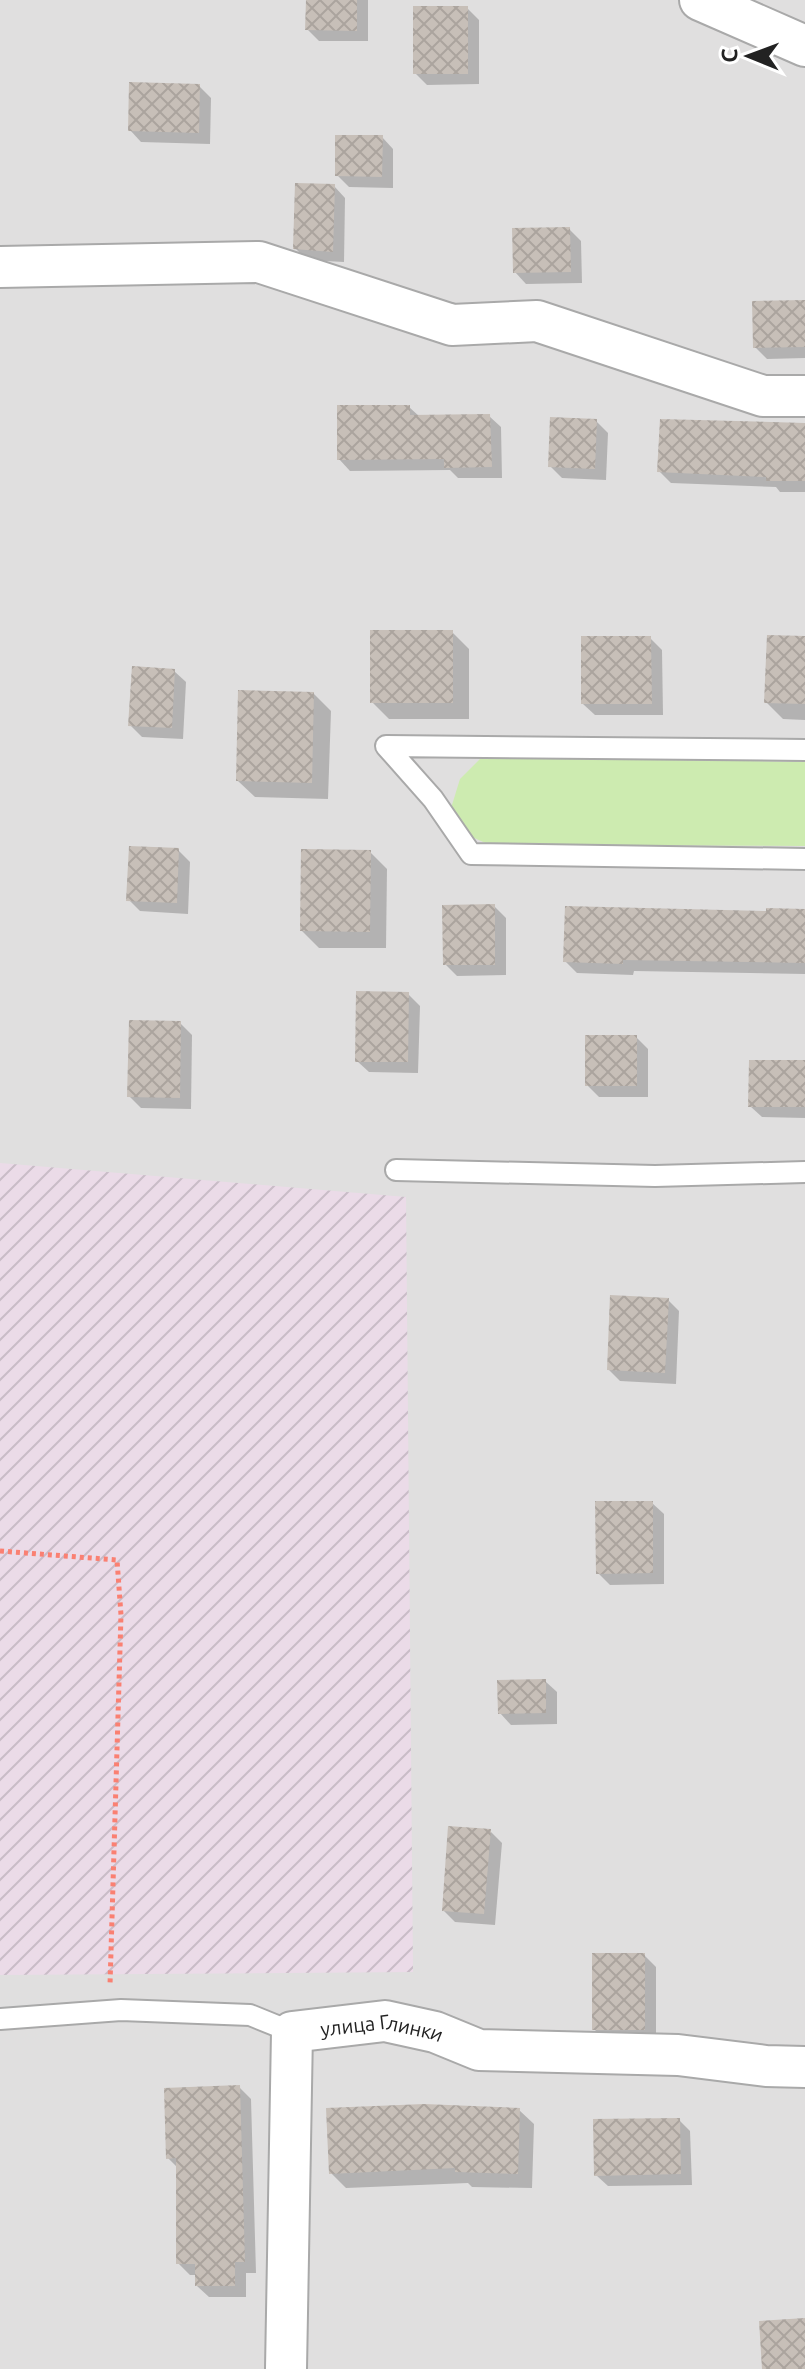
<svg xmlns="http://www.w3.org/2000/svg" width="805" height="2369" viewBox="0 0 805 2369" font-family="Ubuntu,sans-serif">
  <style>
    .residential { fill: #e0dfdf }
    .industrial { fill: url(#industrial-furrows) }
    .grass { fill: #cdebb0 }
    .shadow { fill: #0003 }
    .building { fill: url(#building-cross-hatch) }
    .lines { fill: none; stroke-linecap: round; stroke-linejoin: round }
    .service-casing { stroke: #a9a9a9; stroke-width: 24 }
    .minor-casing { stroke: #a9a9a9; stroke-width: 44 }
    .path { stroke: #fa8072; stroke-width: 5; stroke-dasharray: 4 4; stroke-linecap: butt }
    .service { stroke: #fff; stroke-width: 20 }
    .minor { stroke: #fff; stroke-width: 40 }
    .labels { text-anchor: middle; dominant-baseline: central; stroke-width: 6; stroke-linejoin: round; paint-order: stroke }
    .street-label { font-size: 20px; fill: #222; stroke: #fff }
  </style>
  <defs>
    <pattern id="industrial-furrows" width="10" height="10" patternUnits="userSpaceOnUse" patternTransform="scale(2)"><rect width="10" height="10" fill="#ebdbe8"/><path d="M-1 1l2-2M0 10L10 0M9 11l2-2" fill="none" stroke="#c9bcc7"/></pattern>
    <pattern id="building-cross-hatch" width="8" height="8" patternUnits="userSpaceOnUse" patternTransform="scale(2)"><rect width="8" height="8" fill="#c7bfb8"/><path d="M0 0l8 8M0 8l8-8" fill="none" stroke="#aba49e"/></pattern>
  </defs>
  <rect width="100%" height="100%" fill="#f2efe9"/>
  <rect class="residential" x="0" y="0" width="805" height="2369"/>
  <path class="industrial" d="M 0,1163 L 406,1197 L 413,1972 L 0,1975 Z"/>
  <path class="grass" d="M 482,757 L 805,762 L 805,846 L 490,845 L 463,833 L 451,808 L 460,779 Z"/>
  <g class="shadow">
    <path d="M 308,0 L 368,0 L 368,41 L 319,41 L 307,29 Z"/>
    <path d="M 467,8 L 479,20 L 479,84 L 427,85 L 415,73 Z"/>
    <path d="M 199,86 L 211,98 L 210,144 L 141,142 L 130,130 Z"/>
    <path d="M 382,137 L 393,149 L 393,188 L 349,187 L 337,175 Z"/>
    <path d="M 334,186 L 345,198 L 344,262 L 307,260 L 295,248 Z"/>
    <path d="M 569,229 L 581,241 L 582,283 L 526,284 L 515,272 Z"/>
    <path d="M 805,302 L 805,358 L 767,359 L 755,347 Z"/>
    <path d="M 409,407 L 420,417 L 489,416 L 501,427 L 502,478 L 458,478 L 450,470 L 350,471 L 339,459 Z"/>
    <path d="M 596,421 L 608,433 L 606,480 L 562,478 L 550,466 Z"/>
    <path d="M 805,424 L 805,492 L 780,492 L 776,487 L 671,483 L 659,471 Z"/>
    <path d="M 452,632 L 469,649 L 469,719 L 389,719 L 372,702 Z"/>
    <path d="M 650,638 L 662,650 L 663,715 L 595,715 L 583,704 Z"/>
    <path d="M 805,638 L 805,720 L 783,719 L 766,702 Z"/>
    <path d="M 174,671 L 186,682 L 183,739 L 142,737 L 130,725 Z"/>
    <path d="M 314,694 L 331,711 L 328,799 L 255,797 L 238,781 Z"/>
    <path d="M 178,850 L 190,862 L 188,914 L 140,911 L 129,900 Z"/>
    <path d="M 370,852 L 387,869 L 386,948 L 319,948 L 302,931 Z"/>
    <path d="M 494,906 L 506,918 L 506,975 L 457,976 L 445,964 Z"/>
    <path d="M 805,911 L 805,974 L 634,971 L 633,975 L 577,973 L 565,961 Z"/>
    <path d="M 408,994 L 420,1006 L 418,1073 L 369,1072 L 357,1061 Z"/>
    <path d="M 180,1023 L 192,1035 L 191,1109 L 141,1108 L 129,1096 Z"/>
    <path d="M 636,1037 L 648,1049 L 648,1097 L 599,1097 L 587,1085 Z"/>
    <path d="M 805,1062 L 805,1118 L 762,1117 L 750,1106 Z"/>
    <path d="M 668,1300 L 679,1311 L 676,1384 L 620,1381 L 609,1370 Z"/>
    <path d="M 652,1503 L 664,1514 L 664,1584 L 610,1585 L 598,1573 Z"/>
    <path d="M 545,1681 L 557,1692 L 557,1724 L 511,1725 L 500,1713 Z"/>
    <path d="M 490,1831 L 502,1843 L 495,1925 L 455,1922 L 444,1911 Z"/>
    <path d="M 644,1955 L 656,1967 L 656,2041 L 606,2041 L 594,2029 Z"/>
    <path d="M 239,2087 L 251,2099 L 256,2273 L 246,2273 L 246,2297 L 209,2297 L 197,2286 L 197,2275 L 190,2275 L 178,2263 L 178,2168 L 168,2158 Z"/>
    <path d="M 519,2110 L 534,2124 L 532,2188 L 472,2187 L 468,2183 L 346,2188 L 331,2173 Z"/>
    <path d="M 679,2120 L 690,2131 L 692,2185 L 608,2186 L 596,2175 Z"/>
  </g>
  <g class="building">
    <path d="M 306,0 L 357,0 L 357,31 L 305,30 Z"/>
    <rect x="413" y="6" width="55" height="68"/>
    <path d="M 129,82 L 200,84 L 199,133 L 128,131 Z"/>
    <path d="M 335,135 L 383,135 L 382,177 L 335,176 Z"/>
    <path d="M 295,183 L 335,184 L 333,252 L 293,249 Z"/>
    <path d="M 570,227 L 571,272 L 513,273 L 512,228 Z"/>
    <path d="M 805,300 L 805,347 L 753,348 L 752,301 Z"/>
    <path d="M 337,405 L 410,405 L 410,415 L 490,414 L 492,467 L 444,468 L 444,459 L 337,460 Z"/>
    <path d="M 550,417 L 597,419 L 595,469 L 548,467 Z"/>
    <path d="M 660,419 L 805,423 L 805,481 L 766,481 L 766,477 L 657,472 Z"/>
    <rect x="370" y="630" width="83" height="73"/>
    <path d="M 767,635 L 805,636 L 805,704 L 764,703 Z"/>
    <path d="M 581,636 L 651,636 L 652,704 L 581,704 Z"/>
    <path d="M 132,666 L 175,669 L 172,728 L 128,726 Z"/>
    <path d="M 238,690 L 314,692 L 312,783 L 236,781 Z"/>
    <path d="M 129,846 L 179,848 L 177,903 L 126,901 Z"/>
    <path d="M 301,849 L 371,850 L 370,932 L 300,931 Z"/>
    <path d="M 495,904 L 495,965 L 443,965 L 442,905 Z"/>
    <path d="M 565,906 L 766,911 L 766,908 L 805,909 L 805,963 L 623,960 L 623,964 L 563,962 Z"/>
    <path d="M 356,991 L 409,992 L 408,1062 L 355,1062 Z"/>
    <path d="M 129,1020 L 181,1021 L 180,1098 L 127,1097 Z"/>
    <rect x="585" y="1035" width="52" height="51"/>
    <path d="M 749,1060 L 805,1060 L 805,1107 L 748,1107 Z"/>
    <path d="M 610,1295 L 669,1298 L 665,1373 L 607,1370 Z"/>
    <path d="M 595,1501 L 653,1501 L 653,1573 L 596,1574 Z"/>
    <path d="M 546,1679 L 546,1713 L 498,1714 L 497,1680 Z"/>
    <path d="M 448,1826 L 491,1829 L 484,1914 L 442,1911 Z"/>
    <rect x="592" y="1953" width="53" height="77"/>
    <path d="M 240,2085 L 245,2262 L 235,2262 L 235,2286 L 195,2286 L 195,2264 L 176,2264 L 176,2158 L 166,2159 L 164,2088 Z"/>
    <path d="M 424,2104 L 520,2108 L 518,2174 L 455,2172 L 455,2168 L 329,2174 L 326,2108 Z"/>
    <path d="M 680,2118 L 681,2174 L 594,2176 L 593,2119 Z"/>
    <path d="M 805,2318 L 805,2369 L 762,2369 L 759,2321 Z"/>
  </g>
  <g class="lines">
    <defs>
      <g id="service">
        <path d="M 805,750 L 386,746 L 433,799 L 471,854 L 805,859"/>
        <path d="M 396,1170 L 655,1176 L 805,1172"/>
        <path d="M 0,2019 L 121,2010 L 250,2015 L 292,2032"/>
      </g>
      <g id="minor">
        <path d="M 700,0 L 805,46"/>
        <path d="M 0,267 L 259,262 L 452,325 L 537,321 L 763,396 L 805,396"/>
        <path id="s1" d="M 286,2369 L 292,2032 L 385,2021 L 435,2032 L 479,2050 L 678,2055 L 766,2066 L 805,2067"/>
      </g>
    </defs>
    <use href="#service" class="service-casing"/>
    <use href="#minor" class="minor-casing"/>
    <path class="path" d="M 0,1551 L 117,1560 L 121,1615 L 110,1985"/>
    <use href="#service" class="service"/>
    <use href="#minor" class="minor"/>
  </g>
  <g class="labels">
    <g class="street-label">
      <text stroke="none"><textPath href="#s1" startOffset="428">улица Глинки</textPath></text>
    </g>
  </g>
  <g transform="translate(749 56) rotate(271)" stroke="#ffffff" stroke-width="6" paint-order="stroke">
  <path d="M0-6L14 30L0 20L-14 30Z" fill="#222222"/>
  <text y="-12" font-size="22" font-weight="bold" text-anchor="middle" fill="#222222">С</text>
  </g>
</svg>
